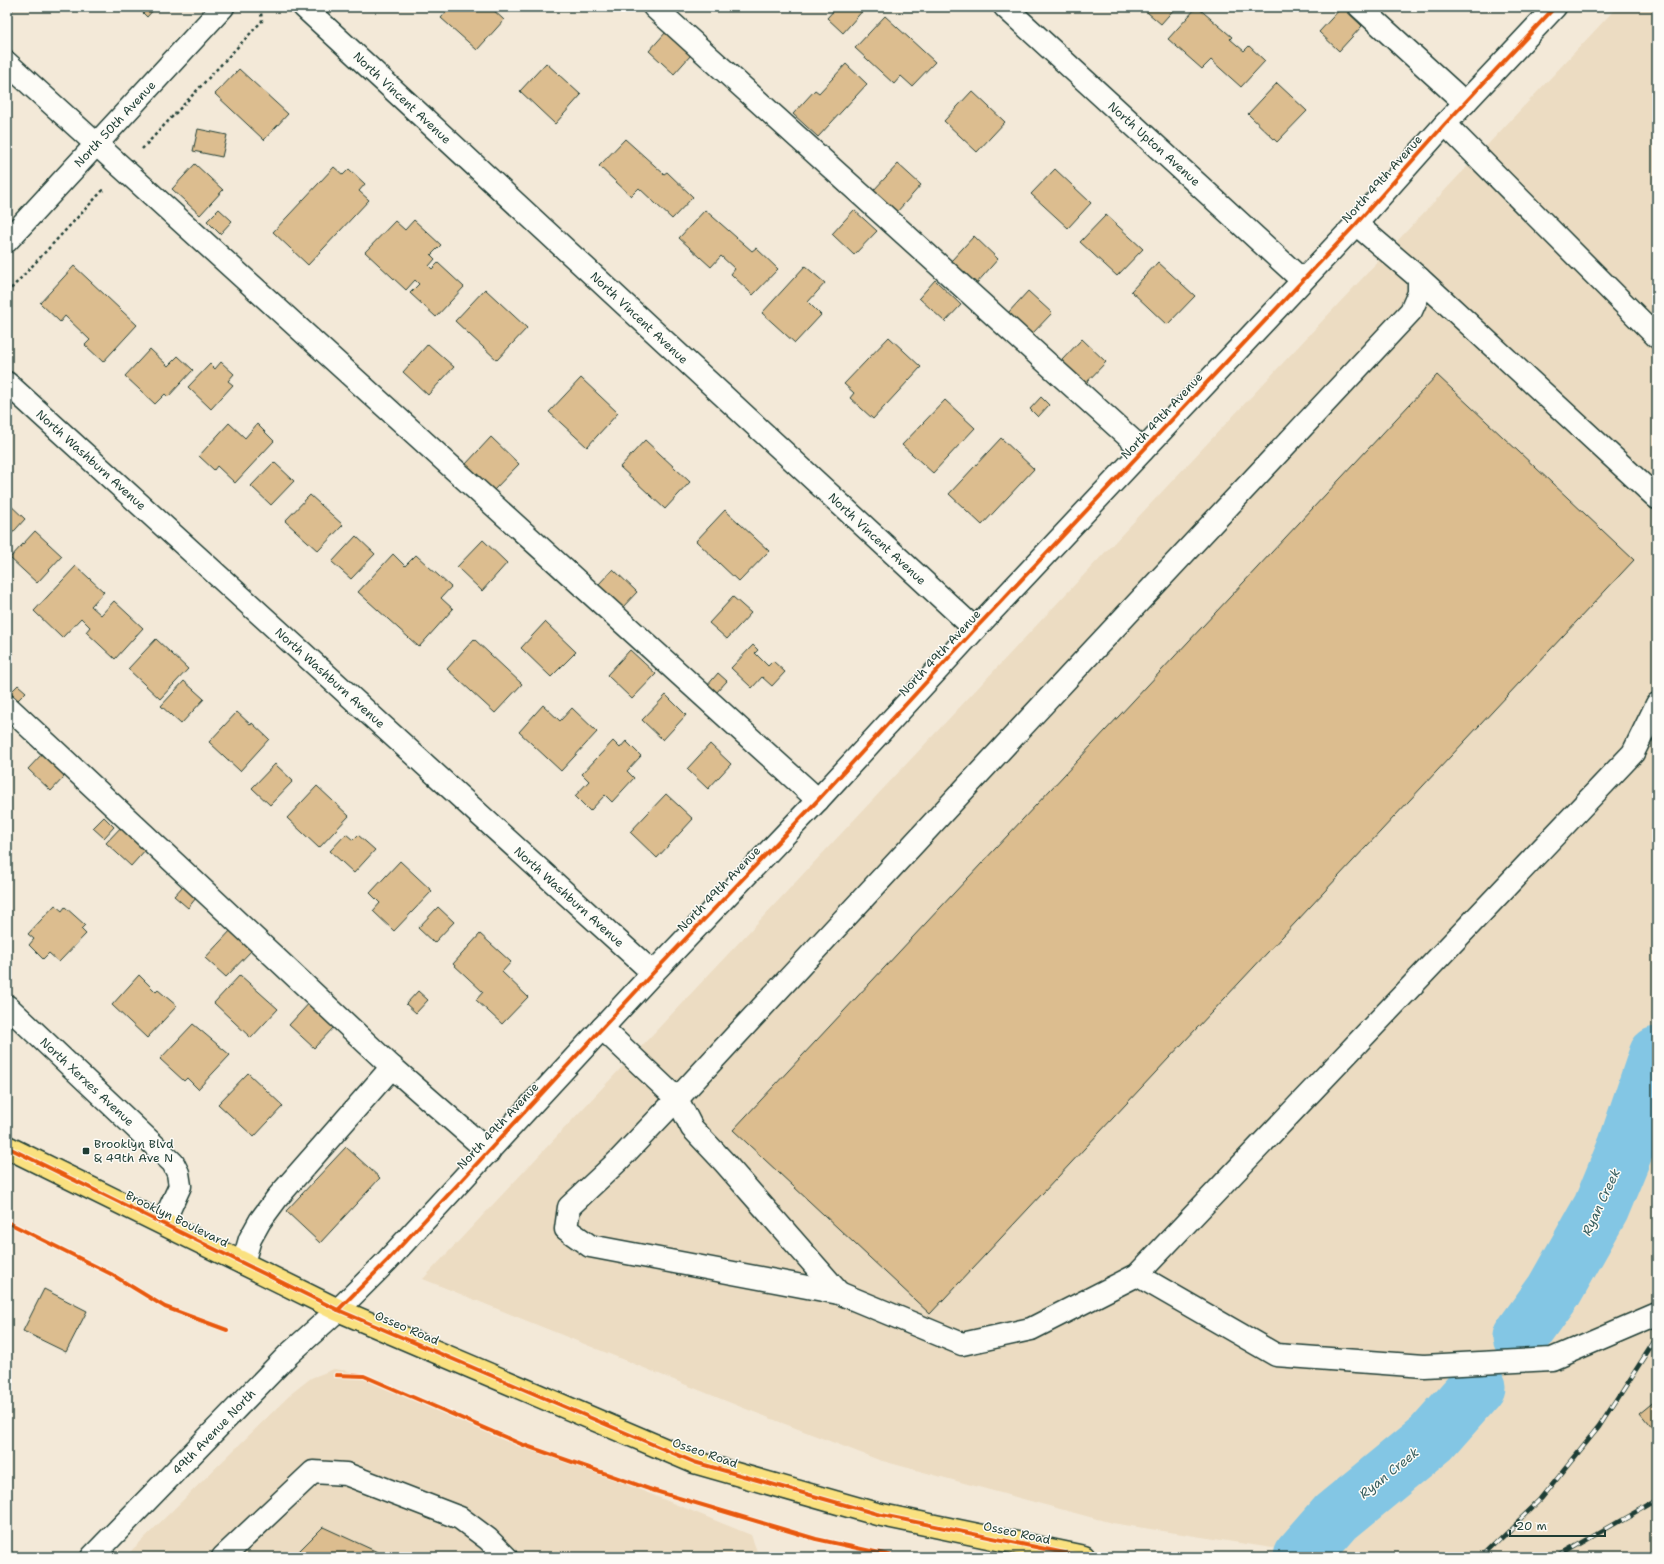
<svg xmlns="http://www.w3.org/2000/svg" width="1664" height="1564" viewBox="0 0 1664 1564" font-family="'Shantell Sans',sans-serif">
  <style>
    .built { fill: #ecdcc2 }
    .lines { fill: none; stroke-linecap: round; stroke-linejoin: round }
    .river { stroke: #83c6e4; stroke-width: 57 }
    .building { fill: #dcbd8f; stroke: #1f3d34 }
    .minor-casing { stroke: #1f3d34; stroke-width: 25 }
    .major-casing { stroke: #1f3d34; stroke-width: 25 }
    .path { stroke: #1f3d34; stroke-width: 2.5; stroke-dasharray: 3 3; stroke-linecap: butt }
    .minor { stroke: #fdfcf7; stroke-width: 22 }
    .major { stroke: #fae180; stroke-width: 22 }
    .rail-casing { stroke: #1f3d34; stroke-width: 4.5 }
    .rail { stroke: #fdfcf7; stroke-width: 3; stroke-dasharray: 9; stroke-linecap: butt }
    .cycleway-casing { stroke: #fdfcf7; stroke-width: 6 }
    .cycleway { stroke: #e8590c; stroke-width: 4 }
    .poi-dot { fill: #1f3d34; stroke: #fdfcf7; stroke-width: 1.5 }
    .labels { text-anchor: middle; dominant-baseline: central; stroke-width: 3; stroke-linejoin: round; paint-order: stroke }
    .street-label { font-size: 12px; fill: #1f3d34; stroke: #fdfcf7 }
    .poi-label { font-size: 12px; fill: #1f3d34; stroke: #fdfcf7; text-anchor: start }
    .water-label { font-size: 13px; font-style: italic; fill: #385f60; stroke: #fdfcf7 }
  </style>
  <rect width="100%" height="100%" fill="#f3e9d8"/>
  <filter id="ink" filterUnits="userSpaceOnUse"><feTurbulence type="fractalNoise" baseFrequency=".025" numOctaves="2"/><feDisplacementMap in="SourceGraphic" scale="8" xChannelSelector="R" yChannelSelector="G"/><feConvolveMatrix kernelMatrix="1 2 1 2 8 2 1 2 1" color-interpolation-filters="sRGB"/></filter>
  <g filter="url(#ink)">
    <g class="built">
      <path d="M 1617,7 L 1657,7 L 1657,1557 L 1329,1557 L 1112,1523 L 879,1460 L 746,1409 L 423,1279 Z"/>
      <path d="M 334,1369 L 348,1371 L 751,1535 L 759,1557 L 125,1557 L 292,1393 L 311,1378 Z"/>
    </g>
    <g class="lines">
      <g class="river">
        <path d="M 1521,1337 L 1554,1291 L 1601,1208 L 1626,1147 L 1657,1055"/>
        <path d="M 1301,1557 L 1336,1517 L 1432,1438 L 1477,1387"/>
      </g>
    </g>
    <g class="building">
      <path d="M 7,7 L 15,7 L 7,16 Z"/>
      <path d="M 137,7 L 156,7 L 147,17 Z"/>
      <path d="M 451,7 L 490,7 L 504,20 L 477,50 L 441,18 Z"/>
      <path d="M 837,7 L 864,7 L 865,8 L 843,33 L 827,18 Z"/>
      <path d="M 1141,7 L 1176,7 L 1161,24 Z"/>
      <path d="M 1197,7 L 1232,37 L 1230,39 L 1244,51 L 1249,46 L 1265,61 L 1241,87 L 1211,60 L 1202,69 L 1168,39 Z"/>
      <path d="M 1342,7 L 1362,26 L 1339,51 L 1319,32 Z"/>
      <path d="M 885,16 L 935,62 L 912,86 L 901,76 L 894,84 L 855,48 Z"/>
      <path d="M 666,32 L 691,55 L 674,74 L 649,51 Z"/>
      <path d="M 546,63 L 581,95 L 555,124 L 520,91 Z"/>
      <path d="M 846,64 L 867,84 L 818,137 L 793,114 L 815,90 L 819,93 Z"/>
      <path d="M 239,69 L 288,114 L 264,140 L 215,94 Z"/>
      <path d="M 1277,83 L 1307,111 L 1277,142 L 1248,114 Z"/>
      <path d="M 972,91 L 1005,122 L 977,152 L 944,121 Z"/>
      <path d="M 198,129 L 227,135 L 222,157 L 193,151 Z"/>
      <path d="M 625,139 L 664,174 L 667,172 L 693,197 L 672,219 L 639,188 L 631,196 L 599,166 Z"/>
      <path d="M 195,164 L 223,190 L 200,215 L 172,189 Z"/>
      <path d="M 898,164 L 921,185 L 896,213 L 873,191 Z"/>
      <path d="M 334,167 L 343,175 L 349,169 L 365,184 L 359,191 L 369,200 L 308,265 L 273,232 Z"/>
      <path d="M 1055,169 L 1091,203 L 1068,228 L 1031,194 Z"/>
      <path d="M 219,209 L 232,221 L 220,234 L 207,221 Z"/>
      <path d="M 705,210 L 752,251 L 756,248 L 778,269 L 753,295 L 731,274 L 735,269 L 721,256 L 711,267 L 679,238 Z"/>
      <path d="M 854,210 L 877,231 L 854,255 L 832,234 Z"/>
      <path d="M 1106,215 L 1143,249 L 1117,276 L 1080,242 Z"/>
      <path d="M 414,220 L 441,245 L 431,255 L 435,259 L 429,266 L 432,269 L 438,263 L 464,287 L 436,317 L 410,293 L 419,284 L 415,280 L 406,290 L 365,252 L 395,221 L 405,230 Z"/>
      <path d="M 974,236 L 998,259 L 976,284 L 951,261 Z"/>
      <path d="M 1158,262 L 1195,296 L 1167,325 L 1131,291 Z"/>
      <path d="M 74,266 L 137,325 L 103,362 L 85,345 L 90,340 L 65,316 L 60,322 L 40,303 Z"/>
      <path d="M 805,266 L 825,283 L 808,302 L 821,315 L 795,343 L 762,313 Z"/>
      <path d="M 935,280 L 961,305 L 945,322 L 919,298 Z"/>
      <path d="M 485,289 L 527,328 L 497,360 L 455,321 Z"/>
      <path d="M 1028,291 L 1052,313 L 1031,335 L 1007,314 Z"/>
      <path d="M 889,337 L 921,367 L 873,419 L 850,398 L 854,393 L 844,384 Z"/>
      <path d="M 1082,339 L 1106,362 L 1085,384 L 1061,361 Z"/>
      <path d="M 428,344 L 454,367 L 428,395 L 403,372 Z"/>
      <path d="M 150,349 L 168,366 L 178,356 L 193,370 L 168,397 L 165,394 L 155,404 L 125,376 Z"/>
      <path d="M 221,362 L 234,374 L 228,381 L 233,385 L 211,409 L 188,387 L 210,364 L 215,369 Z"/>
      <path d="M 1437,375 L 1634,560 L 930,1314 L 733,1130 Z"/>
      <path d="M 581,378 L 618,413 L 587,447 L 549,412 Z"/>
      <path d="M 1041,397 L 1049,405 L 1038,417 L 1030,409 Z"/>
      <path d="M 945,400 L 975,428 L 933,473 L 902,445 Z"/>
      <path d="M 229,423 L 245,438 L 257,424 L 274,441 L 235,483 L 217,466 L 214,470 L 199,456 Z"/>
      <path d="M 491,437 L 519,464 L 493,491 L 465,465 Z"/>
      <path d="M 1001,438 L 1034,469 L 982,525 L 949,494 Z"/>
      <path d="M 645,440 L 690,482 L 665,509 L 620,467 Z"/>
      <path d="M 274,462 L 294,481 L 271,505 L 251,486 Z"/>
      <path d="M 310,495 L 343,525 L 318,551 L 285,521 Z"/>
      <path d="M 7,502 L 25,519 L 7,539 Z"/>
      <path d="M 725,510 L 769,551 L 739,582 L 696,541 Z"/>
      <path d="M 35,531 L 62,556 L 37,583 L 10,558 Z"/>
      <path d="M 356,536 L 375,554 L 351,579 L 332,562 Z"/>
      <path d="M 483,540 L 507,563 L 482,591 L 457,567 Z"/>
      <path d="M 393,554 L 405,566 L 416,555 L 451,587 L 441,598 L 453,609 L 419,647 L 358,592 Z"/>
      <path d="M 76,566 L 104,592 L 91,606 L 101,615 L 114,601 L 143,628 L 115,659 L 86,632 L 90,627 L 81,618 L 62,638 L 34,611 Z"/>
      <path d="M 613,569 L 637,592 L 622,608 L 598,585 Z"/>
      <path d="M 733,597 L 751,613 L 727,639 L 709,623 Z"/>
      <path d="M 545,622 L 576,652 L 551,677 L 521,648 Z"/>
      <path d="M 156,639 L 188,669 L 160,699 L 128,669 Z"/>
      <path d="M 474,639 L 522,684 L 495,713 L 447,669 Z"/>
      <path d="M 753,645 L 758,650 L 755,653 L 768,666 L 773,661 L 785,672 L 772,686 L 762,677 L 752,688 L 731,668 Z"/>
      <path d="M 630,650 L 656,674 L 632,699 L 607,675 Z"/>
      <path d="M 718,673 L 727,681 L 715,694 L 707,686 Z"/>
      <path d="M 184,681 L 204,699 L 181,724 L 161,706 Z"/>
      <path d="M 18,685 L 26,692 L 18,700 L 10,693 Z"/>
      <path d="M 666,695 L 686,715 L 663,740 L 642,720 Z"/>
      <path d="M 543,705 L 560,721 L 572,708 L 597,732 L 561,771 L 519,732 Z"/>
      <path d="M 237,712 L 251,725 L 252,723 L 269,739 L 240,771 L 209,742 Z"/>
      <path d="M 613,741 L 620,748 L 626,741 L 641,756 L 627,771 L 634,778 L 612,802 L 605,795 L 590,811 L 575,796 L 589,781 L 582,774 Z"/>
      <path d="M 710,744 L 731,764 L 708,789 L 687,769 Z"/>
      <path d="M 42,754 L 65,776 L 51,791 L 28,769 Z"/>
      <path d="M 275,764 L 293,781 L 270,805 L 252,788 Z"/>
      <path d="M 317,786 L 349,816 L 319,848 L 287,818 Z"/>
      <path d="M 666,794 L 693,819 L 657,858 L 630,832 Z"/>
      <path d="M 104,817 L 114,827 L 104,838 L 93,828 Z"/>
      <path d="M 123,825 L 147,848 L 131,866 L 106,843 Z"/>
      <path d="M 346,834 L 353,840 L 358,835 L 375,850 L 354,873 L 330,851 Z"/>
      <path d="M 400,861 L 432,891 L 394,931 L 373,911 L 380,903 L 370,893 Z"/>
      <path d="M 183,886 L 196,898 L 188,908 L 174,896 Z"/>
      <path d="M 55,905 L 62,911 L 65,907 L 85,925 L 81,929 L 86,934 L 59,962 L 49,953 L 43,959 L 29,945 L 34,939 L 28,934 Z"/>
      <path d="M 438,907 L 454,922 L 434,943 L 418,928 Z"/>
      <path d="M 232,929 L 253,949 L 226,977 L 205,958 Z"/>
      <path d="M 480,934 L 511,962 L 502,972 L 528,997 L 502,1024 L 476,1000 L 483,992 L 453,964 Z"/>
      <path d="M 139,975 L 156,992 L 158,990 L 177,1006 L 147,1038 L 112,1005 Z"/>
      <path d="M 240,975 L 278,1009 L 251,1038 L 214,1003 Z"/>
      <path d="M 418,991 L 428,1000 L 416,1013 L 406,1004 Z"/>
      <path d="M 312,1000 L 337,1024 L 314,1048 L 289,1025 Z"/>
      <path d="M 193,1024 L 230,1055 L 198,1089 L 187,1078 L 184,1081 L 160,1059 Z"/>
      <path d="M 248,1073 L 283,1106 L 254,1137 L 218,1104 Z"/>
      <path d="M 346,1147 L 380,1178 L 320,1243 L 286,1211 Z"/>
      <path d="M 44,1289 L 87,1311 L 66,1352 L 23,1331 Z"/>
      <path d="M 1657,1399 L 1657,1434 L 1640,1413 Z"/>
      <path d="M 323,1527 L 386,1556 L 385,1557 L 293,1557 Z"/>
    </g>
    <g class="lines">
      <defs>
        <g id="minor">
          <path d="M 304,7 L 975,629"/>
          <path d="M 654,7 L 1143,450"/>
          <path d="M 1005,7 L 1302,280"/>
          <path d="M 1360,7 L 1465,103"/>
          <path d="M 7,63 L 818,800"/>
          <path d="M 1445,124 L 1657,337"/>
          <path d="M 1356,224 L 1419,278 L 1657,498"/>
          <path d="M 7,241 L 223,7"/>
          <path d="M 1419,278 L 1419,293 L 1411,311 L 1088,656 L 677,1099 L 619,1160 L 569,1207 L 566,1229 L 590,1246 L 839,1293 L 962,1344 L 1031,1329 L 1137,1275 L 1633,753 L 1657,704"/>
          <path d="M 7,383 L 653,973"/>
          <path d="M 7,706 L 392,1067 L 489,1152"/>
          <path d="M 7,1006 L 173,1163 L 178,1173 L 180,1186 L 163,1223"/>
          <path d="M 602,1028 L 677,1099 L 692,1128 L 725,1163 L 839,1293"/>
          <path d="M 243,1263 L 250,1239 L 260,1221 L 277,1198 L 392,1067"/>
          <path d="M 1137,1275 L 1276,1355 L 1424,1366 L 1552,1359 L 1657,1314"/>
          <path d="M 92,1557 L 288,1355 L 338,1310 L 386,1262 L 653,973 L 818,800 L 975,629 L 1356,224 L 1445,124 L 1555,7"/>
          <path d="M 223,1557 L 313,1472 L 346,1474 L 460,1518 L 488,1539 L 506,1557"/>
        </g>
        <path id="major" d="M 7,1147 L 338,1310 L 694,1462 L 877,1514 L 1084,1557"/>
      </defs>
      <use href="#minor" class="minor-casing"/>
      <use href="#major" class="major-casing"/>
      <g class="path">
        <path d="M 142,149 L 262,21 L 261,13"/>
        <path d="M 7,293 L 104,189"/>
      </g>
      <use href="#minor" class="minor"/>
      <use href="#major" class="major"/>
      <defs>
        <g id="rail">
          <path d="M 1481,1557 L 1540,1500 L 1599,1427 L 1657,1337"/>
          <path d="M 1558,1557 L 1657,1500"/>
        </g>
      </defs>
      <use href="#rail" class="rail-casing"/>
      <use href="#rail" class="rail"/>
      <defs>
        <g id="cycleway">
          <path d="M 7,1147 L 338,1310 L 694,1462 L 877,1514 L 1084,1557"/>
          <path d="M 7,1222 L 111,1274 L 165,1307 L 227,1330"/>
          <path d="M 338,1310 L 386,1262 L 653,973 L 818,800 L 975,629 L 1356,224 L 1445,124 L 1555,7"/>
          <path d="M 336,1375 L 364,1376 L 521,1444 L 652,1490 L 816,1539 L 898,1557"/>
        </g>
      </defs>
      <use href="#cycleway" class="cycleway-casing"/>
      <use href="#cycleway" class="cycleway"/>
    </g>
  </g>
  <rect class="poi-dot" x="82" y="1147" width="8" height="8" rx="2"/>
  <g class="labels">
    <g class="street-label">
      <text transform="translate(402 98) rotate(43)">North Vincent Avenue</text>
      <text transform="translate(115 124) rotate(-47)">North 50th Avenue</text>
      <text transform="translate(1154 144) rotate(42)">North Upton Avenue</text>
      <text transform="translate(1382 179) rotate(-48)">North 49th Avenue</text>
      <text transform="translate(639 318) rotate(43)">North Vincent Avenue</text>
      <text transform="translate(1162 416) rotate(-47)">North 49th Avenue</text>
      <text transform="translate(91 460) rotate(42)">North Washburn Avenue</text>
      <text transform="translate(877 539) rotate(43)">North Vincent Avenue</text>
      <text transform="translate(940 653) rotate(-47)">North 49th Avenue</text>
      <text transform="translate(330 678) rotate(42)">North Washburn Avenue</text>
      <text transform="translate(719 889) rotate(-46)">North 49th Avenue</text>
      <text transform="translate(569 897) rotate(42)">North Washburn Avenue</text>
      <text transform="translate(87 1082) rotate(43)">North Xerxes Avenue</text>
      <text transform="translate(498 1126) rotate(-47)">North 49th Avenue</text>
      <text transform="translate(177 1219) rotate(26)">Brooklyn Boulevard</text>
      <text transform="translate(407 1328) rotate(23)">Osseo Road</text>
      <text transform="translate(214 1432) rotate(-46)">49th Avenue North</text>
      <text transform="translate(705 1453) rotate(19)">Osseo Road</text>
      <text transform="translate(1017 1533) rotate(12)">Osseo Road</text>
    </g>
    <g class="poi-label">
      <text x="94" y="1144">Brooklyn Blvd<tspan x="94" dy="14">&amp; 49th Ave N</tspan></text>
    </g>
    <g class="water-label">
      <text transform="translate(1601 1202) rotate(-65)">Ryan Creek</text>
      <text transform="translate(1389 1473) rotate(-39)">Ryan Creek</text>
    </g>
  </g>
  <rect width="1664" height="1564" fill="none" stroke="#fdfcf7" stroke-width="24"/>
  <rect x="12" y="12" width="1640" height="1540" fill="none" stroke="#1f3d34" stroke-width="1.5" filter="url(#ink)"/>
  <path d="M1510 1530v6h95v-6" fill="none" stroke="#1f3d34" stroke-width="2"/>
  <text x="1516" y="1530" font-size="12" fill="#1f3d34" stroke="#fdfcf7" stroke-width="3" paint-order="stroke">20 m</text>
</svg>
